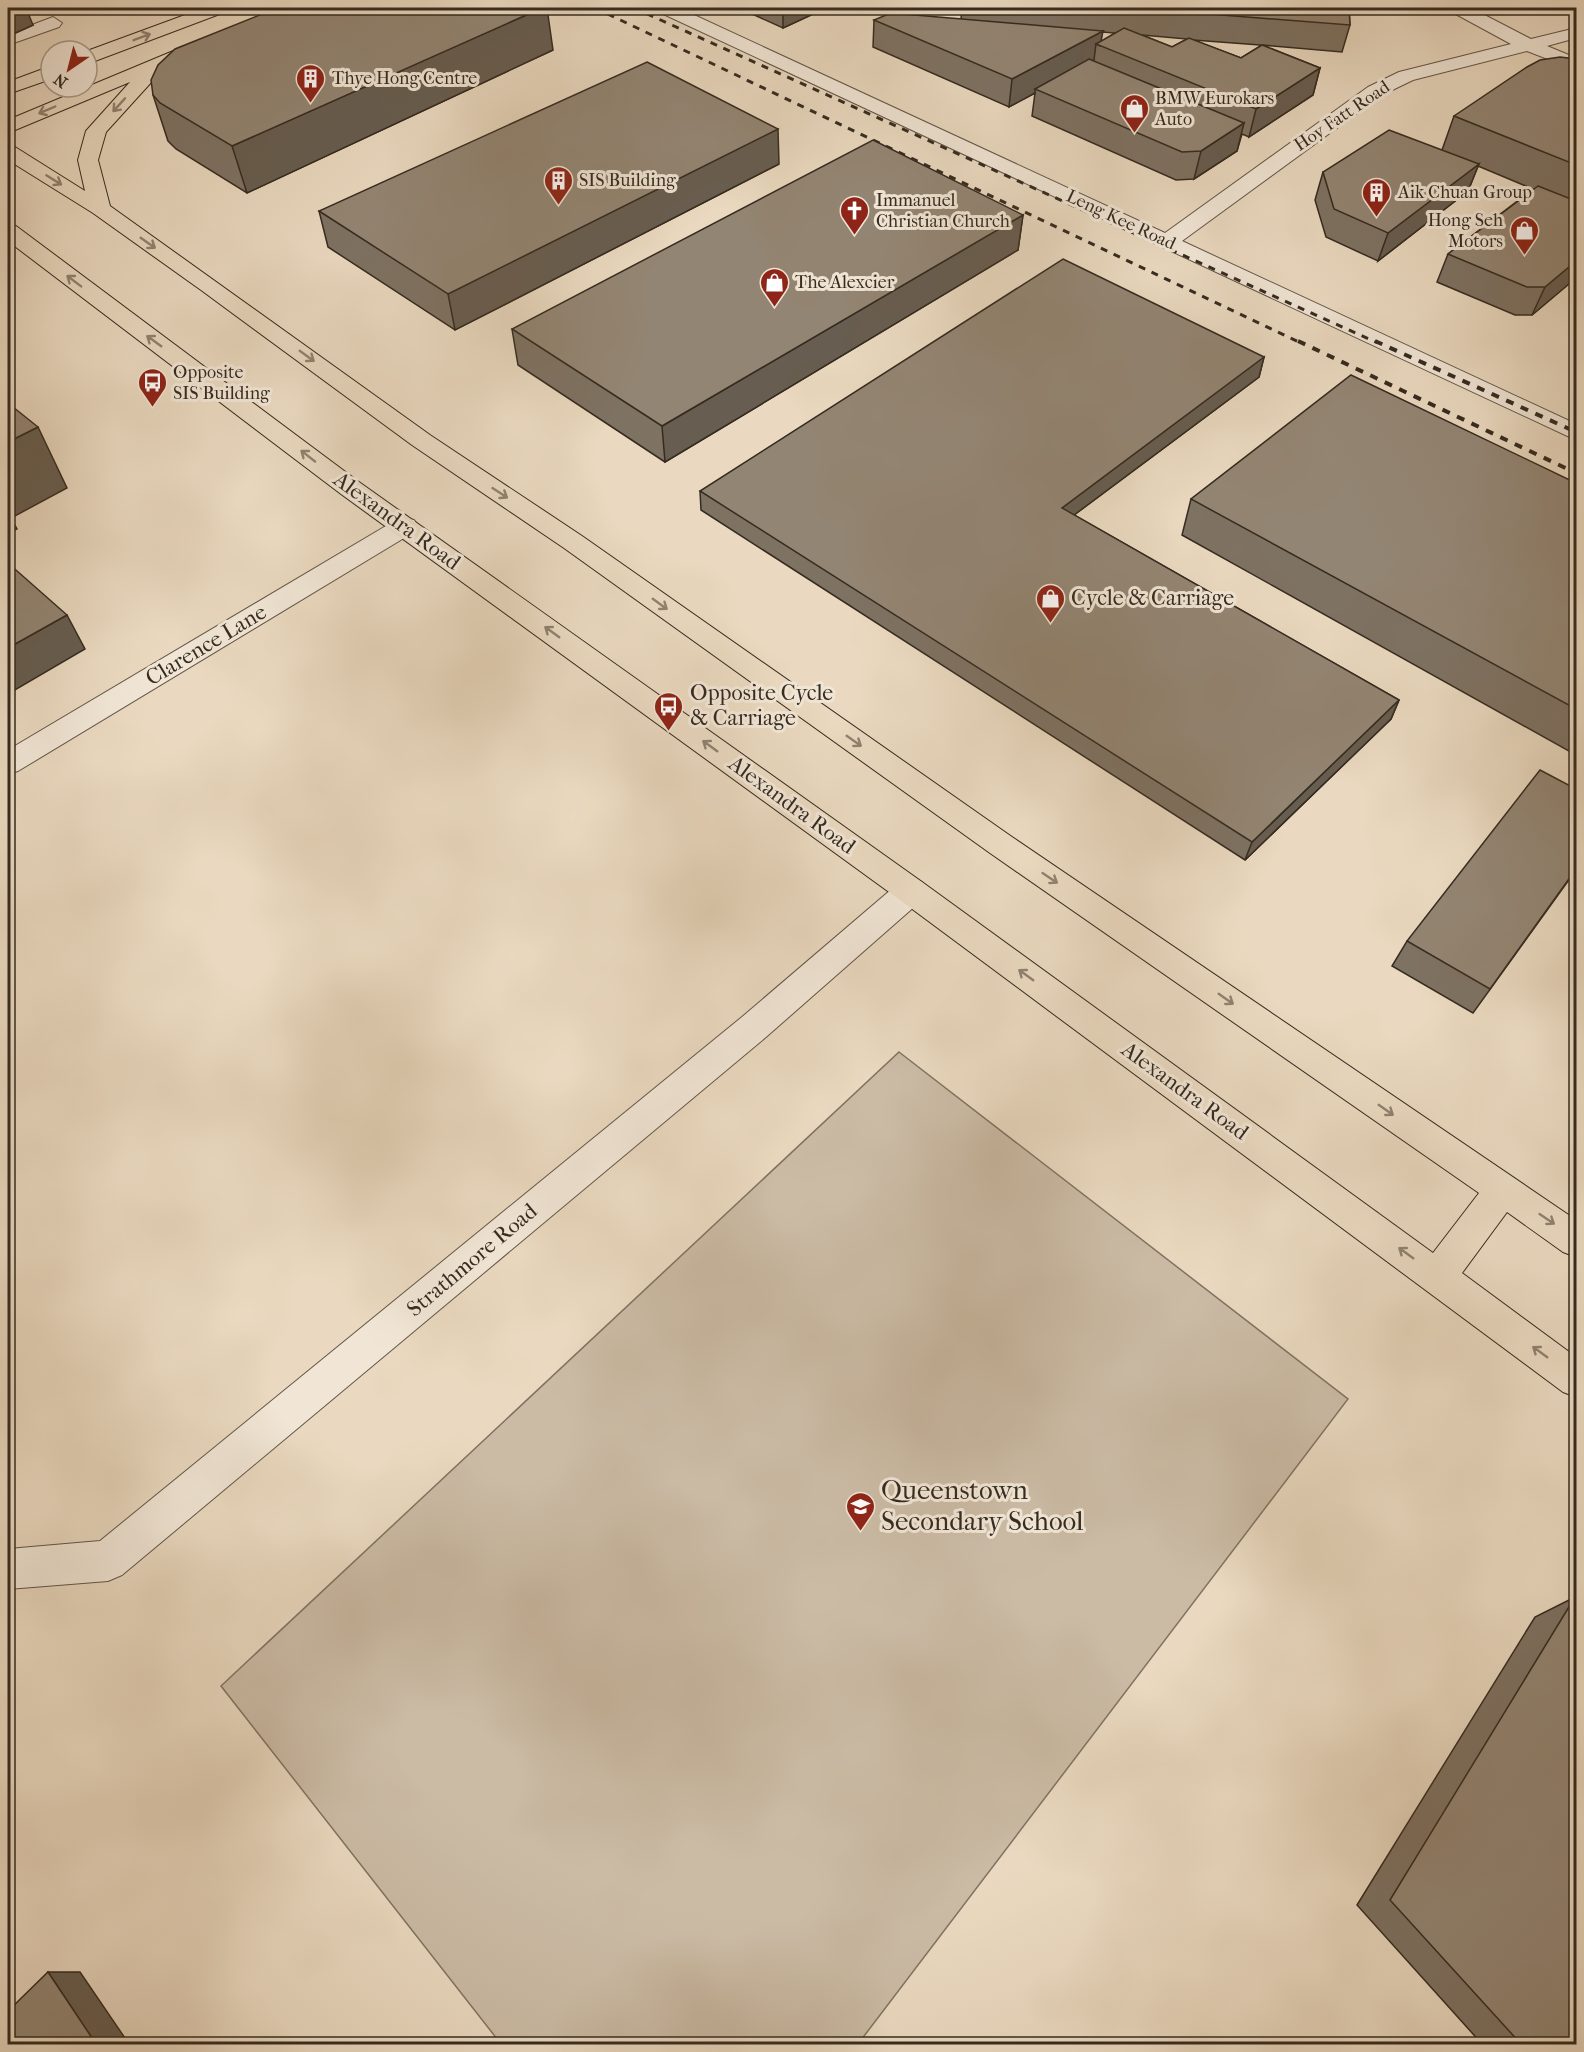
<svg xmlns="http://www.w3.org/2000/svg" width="1584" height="2052" viewBox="0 0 1584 2052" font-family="'IM FELL French Canon',serif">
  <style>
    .green { fill: #cbbba5; stroke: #807362; stroke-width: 1.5 }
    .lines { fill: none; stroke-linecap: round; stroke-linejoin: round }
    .minor-casing { stroke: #625648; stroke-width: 2 }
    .major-casing { stroke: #352b20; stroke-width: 2 }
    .minor { fill: #f1e6d6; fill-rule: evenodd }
    .major { fill: #ead9c0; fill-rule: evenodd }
    .rail-far1 { stroke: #352b20; stroke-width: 3; stroke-dasharray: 7 7; stroke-linecap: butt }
    .rail { stroke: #352b20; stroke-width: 4; stroke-dasharray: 8 8; stroke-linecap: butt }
    .wall { fill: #7e7263; stroke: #352b20; stroke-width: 1.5; fill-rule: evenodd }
    .shaded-wall { fill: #675d50; stroke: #352b20; stroke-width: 1.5 }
    .building { fill: #938573; stroke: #352b20; stroke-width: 1.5 }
    .oneway { stroke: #908270 }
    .labels { text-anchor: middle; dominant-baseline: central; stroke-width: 6; stroke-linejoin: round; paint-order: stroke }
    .far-poi-label { font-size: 18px; fill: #352b20; stroke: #f1e6d6; text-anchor: start }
    .far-street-label { font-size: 18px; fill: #352b20; stroke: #f1e6d6 }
    .street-label { font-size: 22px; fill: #352b20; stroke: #f1e6d6 }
    .poi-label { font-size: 22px; fill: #352b20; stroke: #f1e6d6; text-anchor: start }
    .near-poi-label { font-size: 27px; fill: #352b20; stroke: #f1e6d6; text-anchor: start }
  </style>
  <rect width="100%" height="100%" fill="#ead9c0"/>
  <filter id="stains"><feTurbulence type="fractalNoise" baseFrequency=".00333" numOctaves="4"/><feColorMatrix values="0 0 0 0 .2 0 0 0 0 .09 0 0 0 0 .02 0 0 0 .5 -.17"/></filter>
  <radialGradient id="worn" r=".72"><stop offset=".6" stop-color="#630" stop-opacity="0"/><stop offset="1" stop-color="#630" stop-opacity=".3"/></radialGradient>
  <path class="green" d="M 899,1052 L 1348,1399 L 858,2044 L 501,2044 L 221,1686 Z"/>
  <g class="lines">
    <defs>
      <g id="minor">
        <path d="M 656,8 L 679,8 L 1165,233 L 1368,87 L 1399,72 L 1511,44 L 1452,12 L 1449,8 L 1471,8 L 1531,39 L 1576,28 L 1576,38 L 1547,46 L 1576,58 L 1576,70 L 1527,51 L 1413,80 L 1382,95 L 1182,241 L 1576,424 L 1576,440 L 659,12 Z"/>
        <path d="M 53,17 L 62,23 L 59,27 L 8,45 L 8,34 Z"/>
        <path d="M 405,518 L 414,520 L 418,526 L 414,532 L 18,771 L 8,774 L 8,750 L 396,520 Z"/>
        <path d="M 911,879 L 922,882 L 927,891 L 922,900 L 766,1037 L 122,1575 L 108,1581 L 8,1589 L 8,1549 L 100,1541 L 742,1017 L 900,882 Z"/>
      </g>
      <g id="major">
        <path d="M 204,8 L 228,8 L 225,12 L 87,64 L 87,51 Z"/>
        <path d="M 202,39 L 209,41 L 211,45 L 209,49 L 157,71 L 156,77 L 106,132 L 98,160 L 110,206 L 430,435 L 582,536 L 1012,837 L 1576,1220 L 1576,1257 L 1563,1252 L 1507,1212 L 1462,1273 L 1576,1357 L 1576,1397 L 1563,1392 L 900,900 L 341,494 L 8,241 L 8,225 L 16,226 L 359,482 L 922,882 L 1433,1253 L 1479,1193 L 990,853 L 564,548 L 412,445 L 201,290 L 93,213 L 8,160 L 8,145 L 15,147 L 85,191 L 78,160 L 86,131 L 130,82 L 8,133 L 8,120 Z"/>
        <path d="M 51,66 L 51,79 L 8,94 L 8,82 Z"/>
      </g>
    </defs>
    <use href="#minor" class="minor-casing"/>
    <use href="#major" class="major-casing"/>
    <use href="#minor" class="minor"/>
    <use href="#major" class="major"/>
    <g class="rail-far1">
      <path d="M 595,8 L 1301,343"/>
      <path d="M 634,8 L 1378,343"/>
    </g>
    <g class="rail">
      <path d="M 1298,341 L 1576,473"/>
      <path d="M 1375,341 L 1576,432"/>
    </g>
  </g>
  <g class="wall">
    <path d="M 8,8 L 33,25 L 11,35 L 8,35 Z"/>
    <path d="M 739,8 L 826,8 L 783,28 Z"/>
    <path d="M 962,8 L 1349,8 L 1350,25 L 1342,52 L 1262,45 L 1320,68 L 1313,95 L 1249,137 L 1242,134 L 1237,151 L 1194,179 L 1176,180 L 1032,116 L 1035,93 L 1009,107 L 873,47 L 874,20 L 961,19 ZM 1102,32 L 1115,33 L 1101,42 ZM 1142,35 L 1187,39 L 1172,47 ZM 1193,40 L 1260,45 L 1262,45 L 1241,58 Z"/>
    <path d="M 553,50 L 247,193 L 176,149 L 168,141 L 153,95 Z"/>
    <path d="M 1576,59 L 1576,278 L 1532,315 L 1515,315 L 1437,282 L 1448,254 L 1533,189 L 1478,166 L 1468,191 L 1378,261 L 1326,237 L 1315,200 L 1323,172 L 1442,150 L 1454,116 Z"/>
    <path d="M 779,164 L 455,330 L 328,247 L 319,211 Z"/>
    <path d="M 1023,215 L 1018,250 L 665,462 L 518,365 L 512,329 Z"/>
    <path d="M 1264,357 L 1259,377 L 1074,515 L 1399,700 L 1391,719 L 1245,860 L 701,510 L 700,491 Z"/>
    <path d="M 1576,483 L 1576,755 L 1182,535 L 1191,499 Z"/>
    <path d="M 1576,870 L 1473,1013 L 1392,966 L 1407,941 Z"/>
    <path d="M 1576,1121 L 1576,1133 L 1571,1130 Z"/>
    <path d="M 1575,1597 L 1576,2044 L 1482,2044 L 1357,1905 L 1535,1617 Z"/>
  </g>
  <g class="shaded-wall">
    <path d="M 23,8 L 26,8 L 33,25 L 11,35 L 8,26 L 8,15 Z"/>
    <path d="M 542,8 L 547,8 L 553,50 L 247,193 L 232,146 Z"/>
    <path d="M 787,8 L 826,8 L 783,28 L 783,9 Z"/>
    <path d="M 1103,31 L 1100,46 L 1096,44 L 1094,60 L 1039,90 L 1035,89 L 1035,93 L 1009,107 L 1012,79 Z"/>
    <path d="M 1320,68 L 1313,95 L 1249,137 L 1256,109 Z"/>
    <path d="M 1244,123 L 1237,151 L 1194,179 L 1201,151 Z"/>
    <path d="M 778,129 L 779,164 L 455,330 L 448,294 Z"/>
    <path d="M 1479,164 L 1468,191 L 1378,261 L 1388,233 Z"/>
    <path d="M 1023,215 L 1018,250 L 665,462 L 662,426 Z"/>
    <path d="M 1576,261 L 1576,278 L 1532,315 L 1545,287 Z"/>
    <path d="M 1264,357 L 1259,377 L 1058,527 L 1062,508 Z"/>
    <path d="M 38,427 L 67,488 L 11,518 L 17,529 L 8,533 L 8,442 Z"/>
    <path d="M 67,615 L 85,649 L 8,694 L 8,648 Z"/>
    <path d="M 1399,700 L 1391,719 L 1245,860 L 1252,842 Z"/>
    <path d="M 48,1972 L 80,1972 L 129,2044 L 96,2044 Z"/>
  </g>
  <g class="building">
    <path d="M 8,8 L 23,8 L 8,15 Z"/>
    <path d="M 277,8 L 542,8 L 232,146 L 160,103 L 153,95 L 151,80 L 158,65 L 175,49 Z"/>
    <path d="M 1133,8 L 1349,8 L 1350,25 Z"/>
    <path d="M 891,13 L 1103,31 L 1012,79 L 874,20 Z"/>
    <path d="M 1124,28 L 1172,47 L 1189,38 L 1241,58 L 1262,45 L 1320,68 L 1256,109 L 1096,44 Z"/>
    <path d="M 1560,57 L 1576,59 L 1576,165 L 1454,116 L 1527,67 L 1540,60 Z"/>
    <path d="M 1089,59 L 1244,123 L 1201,151 L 1182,152 L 1035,89 Z"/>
    <path d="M 647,62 L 778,129 L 448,294 L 319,211 Z"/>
    <path d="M 1389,130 L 1479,164 L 1388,233 L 1334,209 L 1323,172 Z"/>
    <path d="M 873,140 L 1023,215 L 662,426 L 512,329 Z"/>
    <path d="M 1538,186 L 1576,201 L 1576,261 L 1545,287 L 1527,287 L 1448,254 Z"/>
    <path d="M 1063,259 L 1264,357 L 1062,508 L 1399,700 L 1252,842 L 700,491 Z"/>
    <path d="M 1351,375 L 1576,483 L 1576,709 L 1191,499 Z"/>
    <path d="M 8,403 L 38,427 L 8,442 Z"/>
    <path d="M 8,563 L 67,615 L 8,648 Z"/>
    <path d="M 1540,770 L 1576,789 L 1576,869 L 1490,989 L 1407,941 Z"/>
    <path d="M 1575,1597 L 1576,1598 L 1576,2044 L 1521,2044 L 1390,1900 Z"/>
    <path d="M 48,1972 L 96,2044 L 8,2044 L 8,2011 Z"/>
  </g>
  <defs><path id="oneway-shaft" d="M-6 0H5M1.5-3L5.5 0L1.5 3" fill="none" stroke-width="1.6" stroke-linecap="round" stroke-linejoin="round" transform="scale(1.5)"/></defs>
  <g class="oneway">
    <use href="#oneway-shaft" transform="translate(142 37) rotate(-21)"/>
    <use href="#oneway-shaft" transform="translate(119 105) rotate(132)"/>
    <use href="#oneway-shaft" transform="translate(47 110) rotate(157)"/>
    <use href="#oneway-shaft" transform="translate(54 180) rotate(32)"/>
    <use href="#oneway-shaft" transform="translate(148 243) rotate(35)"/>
    <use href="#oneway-shaft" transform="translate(74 281) rotate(-143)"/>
    <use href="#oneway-shaft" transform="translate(154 341) rotate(-144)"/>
    <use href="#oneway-shaft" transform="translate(307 356) rotate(36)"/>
    <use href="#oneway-shaft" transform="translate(308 456) rotate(-142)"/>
    <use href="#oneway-shaft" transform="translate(500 493) rotate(33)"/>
    <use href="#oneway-shaft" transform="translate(660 604) rotate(36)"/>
    <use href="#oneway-shaft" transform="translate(552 632) rotate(-144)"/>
    <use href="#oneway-shaft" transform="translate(854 741) rotate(35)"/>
    <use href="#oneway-shaft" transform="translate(710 746) rotate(-144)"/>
    <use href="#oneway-shaft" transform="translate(1050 878) rotate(34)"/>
    <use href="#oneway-shaft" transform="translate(1026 975) rotate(-144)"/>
    <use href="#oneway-shaft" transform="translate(1226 999) rotate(35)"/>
    <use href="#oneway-shaft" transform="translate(1386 1110) rotate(35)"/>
    <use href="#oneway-shaft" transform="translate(1547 1219) rotate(34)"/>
    <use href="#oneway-shaft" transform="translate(1406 1253) rotate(-144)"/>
    <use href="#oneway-shaft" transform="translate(1540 1352) rotate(-144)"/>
  </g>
  <defs>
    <symbol id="building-pin" viewBox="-11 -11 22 30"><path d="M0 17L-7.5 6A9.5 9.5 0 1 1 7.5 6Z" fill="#8f2418" stroke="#f1e6d6"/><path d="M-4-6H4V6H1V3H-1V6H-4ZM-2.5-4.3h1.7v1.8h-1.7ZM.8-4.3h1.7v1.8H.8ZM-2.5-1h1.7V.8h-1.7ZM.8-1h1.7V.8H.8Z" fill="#fff"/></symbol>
    <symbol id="shop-pin" viewBox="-11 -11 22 30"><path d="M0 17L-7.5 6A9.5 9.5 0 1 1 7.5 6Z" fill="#8f2418" stroke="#f1e6d6"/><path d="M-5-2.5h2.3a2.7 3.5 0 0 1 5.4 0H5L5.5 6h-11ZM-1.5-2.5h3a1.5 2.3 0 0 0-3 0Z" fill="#fff"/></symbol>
    <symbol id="church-pin" viewBox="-11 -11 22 30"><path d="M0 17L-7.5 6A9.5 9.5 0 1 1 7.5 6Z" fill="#8f2418" stroke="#f1e6d6"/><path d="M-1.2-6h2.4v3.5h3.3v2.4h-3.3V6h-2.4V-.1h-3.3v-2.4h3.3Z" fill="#fff"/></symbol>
    <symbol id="bus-pin" viewBox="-11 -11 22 30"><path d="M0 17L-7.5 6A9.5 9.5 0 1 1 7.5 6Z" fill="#8f2418" stroke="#f1e6d6"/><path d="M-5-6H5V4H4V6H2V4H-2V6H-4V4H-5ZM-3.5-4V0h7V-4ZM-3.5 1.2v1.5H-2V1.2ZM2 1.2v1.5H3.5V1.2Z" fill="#fff"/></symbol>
    <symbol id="school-pin" viewBox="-11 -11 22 30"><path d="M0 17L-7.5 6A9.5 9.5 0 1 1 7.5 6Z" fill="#8f2418" stroke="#f1e6d6"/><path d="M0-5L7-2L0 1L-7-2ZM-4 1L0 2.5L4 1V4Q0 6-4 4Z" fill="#fff"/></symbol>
  </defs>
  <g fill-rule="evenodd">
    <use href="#building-pin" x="294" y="62" width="33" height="45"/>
    <use href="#shop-pin" x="1118" y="92" width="33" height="45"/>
    <use href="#building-pin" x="542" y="164" width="33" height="45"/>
    <use href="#building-pin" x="1360" y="176" width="33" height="45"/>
    <use href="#church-pin" x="838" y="194" width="33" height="45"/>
    <use href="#shop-pin" x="1508" y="214" width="33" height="45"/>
    <use href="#shop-pin" x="758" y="266" width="33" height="45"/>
    <use href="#bus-pin" x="136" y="366" width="33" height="45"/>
    <use href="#shop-pin" x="1034" y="582" width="33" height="45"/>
    <use href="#bus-pin" x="652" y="690" width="33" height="45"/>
    <use href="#school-pin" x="844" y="1490" width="33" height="45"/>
  </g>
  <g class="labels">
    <g class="far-poi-label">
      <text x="332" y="78">Thye Hong Centre</text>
      <text x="1155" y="98">BMW Eurokars<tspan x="1155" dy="21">Auto</tspan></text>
      <text x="579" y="180">SIS Building</text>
      <text x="1398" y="192">Aik Chuan Group</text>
      <text x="876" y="200">Immanuel<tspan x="876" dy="21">Christian Church</tspan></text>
      <text x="1503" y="220" text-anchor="end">Hong Seh<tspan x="1503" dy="21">Motors</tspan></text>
      <text x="795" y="282">The Alexcier</text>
      <text x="173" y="372">Opposite<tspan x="173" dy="21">SIS Building</tspan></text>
    </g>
    <g class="far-street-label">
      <text transform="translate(1342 116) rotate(-34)">Hoy Fatt Road</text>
      <text transform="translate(1121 220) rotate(25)">Leng Kee Road</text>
    </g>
    <g class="street-label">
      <text transform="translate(397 521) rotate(36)">Alexandra Road</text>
      <text transform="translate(206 645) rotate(-31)">Clarence Lane</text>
      <text transform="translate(792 805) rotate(36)">Alexandra Road</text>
      <text transform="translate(1185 1091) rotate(36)">Alexandra Road</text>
      <text transform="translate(472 1260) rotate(-40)">Strathmore Road</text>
    </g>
    <g class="poi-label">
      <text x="1071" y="598">Cycle &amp; Carriage</text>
      <text x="690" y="693">Opposite Cycle<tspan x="690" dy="25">&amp; Carriage</tspan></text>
    </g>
    <g class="near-poi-label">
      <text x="881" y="1490">Queenstown<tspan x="881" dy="31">Secondary School</tspan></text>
    </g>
  </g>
  <rect width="1584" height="2052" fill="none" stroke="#ead9c0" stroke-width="30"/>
  <rect x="9" y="9" width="1566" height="2034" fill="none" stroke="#352b20" stroke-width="3"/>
  <rect x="15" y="15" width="1554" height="2022" fill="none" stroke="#352b20" stroke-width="1.5"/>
  <g transform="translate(69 69) rotate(215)"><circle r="28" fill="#f1e6d6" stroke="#a69b8d" stroke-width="1.5"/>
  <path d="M0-4.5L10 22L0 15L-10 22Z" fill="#8f2418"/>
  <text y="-9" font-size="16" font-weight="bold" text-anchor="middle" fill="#352b20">N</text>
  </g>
  <rect width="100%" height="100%" filter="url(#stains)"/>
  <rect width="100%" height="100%" fill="url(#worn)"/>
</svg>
